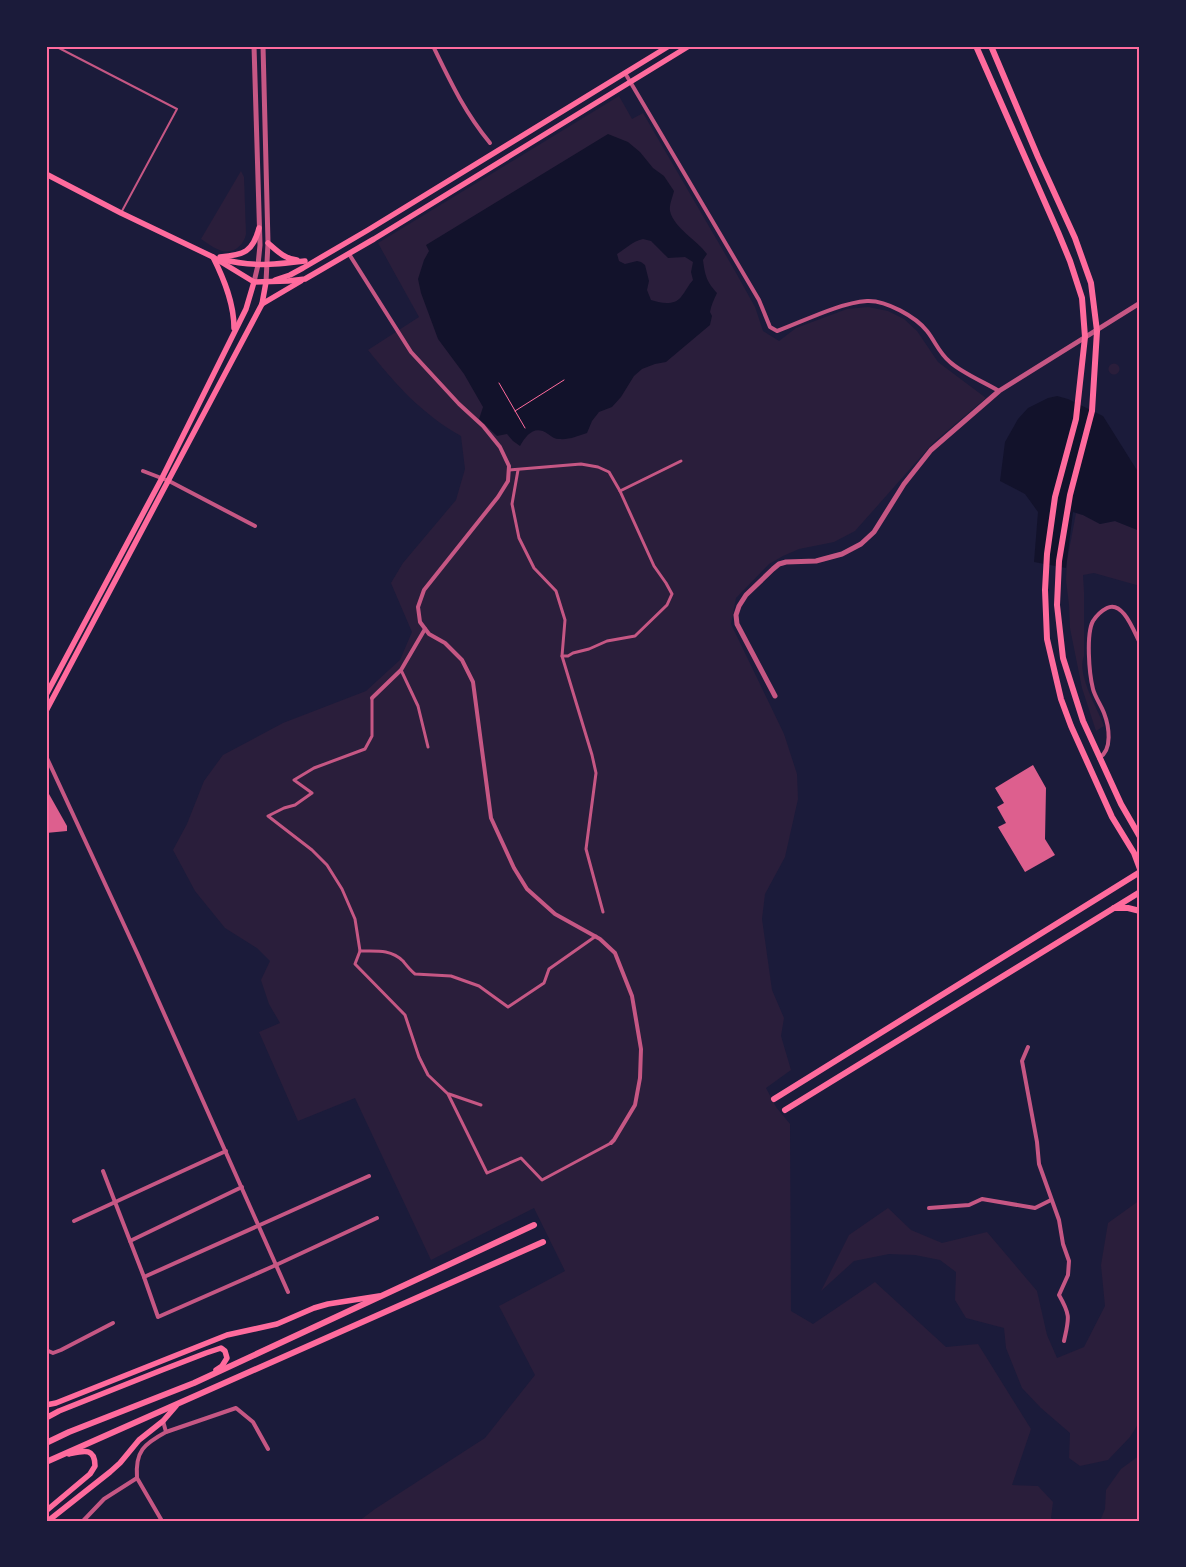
<svg xmlns="http://www.w3.org/2000/svg" width="1186" height="1567" viewBox="0 0 1186 1567" font-family="'Fira Sans',sans-serif">
  <style>
    .green { fill: #2a1e3b }
    .water { fill: #12122b; fill-rule: evenodd }
    .building { fill: #dd5f8e }
    .lines { fill: none; stroke-linecap: round; stroke-linejoin: round }
    .path { stroke: #ff6b9d; stroke-width: 1 }
    .service { stroke: #c65784; stroke-width: 2 }
    .pedestrian { stroke: #c65784; stroke-width: 3 }
    .minor { stroke: #c65784; stroke-width: 4 }
    .tertiary { stroke: #c65784; stroke-width: 5 }
    .secondary { stroke: #ff6b9d; stroke-width: 5.5 }
    .primary { stroke: #ff6b9d; stroke-width: 6 }
    .neatline { fill: none; stroke: #ff6b9d; stroke-width: 2 }
  </style>
  <rect width="100%" height="100%" fill="#1b1b3a"/>
  <g class="green">
    <path d="M 619,96 L 632,119 L 643,113 L 735,271 L 755,307 L 763,331 L 779,341 L 796,328 L 847,309 L 868,307 L 888,311 L 904,319 L 917,331 L 938,362 L 986,398 L 934,442 L 855,531 L 834,542 L 799,549 L 783,556 L 769,564 L 736,598 L 731,624 L 784,734 L 797,774 L 798,799 L 785,857 L 765,894 L 762,919 L 772,990 L 784,1018 L 781,1036 L 791,1070 L 766,1088 L 776,1107 L 790,1124 L 791,1311 L 813,1324 L 875,1282 L 946,1347 L 978,1344 L 1031,1429 L 1012,1485 L 1038,1486 L 1053,1502 L 1051,1518 L 1054,1521 L 359,1521 L 375,1509 L 485,1438 L 535,1375 L 499,1306 L 565,1271 L 534,1208 L 431,1260 L 355,1098 L 298,1121 L 259,1032 L 280,1023 L 269,1004 L 261,980 L 270,961 L 257,948 L 225,928 L 195,891 L 173,850 L 187,824 L 204,781 L 223,755 L 283,723 L 366,691 L 400,660 L 412,632 L 391,583 L 403,563 L 456,500 L 465,469 L 461,436 C 422,414 396,385 368,350 L 419,317 L 378,243 Z"/>
    <path d="M 241,171 L 244,177 L 246,234 C 244,245 234,254 222,251 C 215,249 207,243 201,239 Z"/>
    <circle cx="1114" cy="369" r="5.5"/>
    <path d="M 1076,513 L 1083,515 L 1100,524 L 1115,521 L 1140,531 L 1140,586 L 1094,573 L 1083,575 L 1084,592 L 1084,656 C 1076,674 1098,709 1104,726 L 1096,731 L 1082,688 L 1070,628 L 1069,605 L 1066,580 L 1067,561 Z"/>
    <path d="M 1140,1200 L 1140,1421 L 1130,1437 L 1108,1460 L 1080,1466 L 1069,1458 L 1070,1433 L 1041,1408 L 1022,1388 L 1006,1348 L 1004,1328 L 966,1318 L 955,1300 L 956,1272 L 940,1260 L 915,1255 L 889,1254 L 854,1261 L 821,1291 L 849,1235 L 888,1208 L 911,1230 L 942,1243 L 987,1232 L 1037,1291 L 1047,1335 L 1057,1358 L 1084,1347 L 1105,1306 L 1101,1265 L 1108,1223 Z"/>
    <path d="M 1140,1455 L 1140,1521 L 1100,1521 L 1105,1509 L 1106,1490 L 1121,1469 Z"/>
  </g>
  <g class="water">
    <path d="M 608,134 L 628,142 L 640,152 L 653,168 L 664,176 L 674,191 C 673,196 669,205 670,211 C 674,228 697,240 707,254 L 703,260 C 705,276 707,282 717,293 C 714,299 711,306 710,312 L 712,316 L 710,325 L 666,362 L 655,364 L 642,369 L 634,376 L 621,397 L 612,407 L 599,412 L 592,421 L 587,433 C 578,436 569,440 559,439 C 555,439 552,437 548,434 C 535,425 527,434 520,446 L 513,441 L 507,434 L 497,436 L 479,419 L 483,407 L 464,374 L 438,339 L 421,293 L 418,279 L 424,260 L 429,251 L 426,245 ZM 643,239 L 651,241 L 668,258 L 685,257 L 693,262 L 691,272 L 693,280 C 688,285 686,291 681,297 C 674,306 660,303 651,300 L 647,290 L 649,281 L 645,265 L 641,262 L 637,261 L 625,264 L 619,261 L 617,254 C 627,248 631,242 643,239 Z"/>
    <path d="M 1057,396 L 1068,399 L 1103,416 L 1140,475 L 1140,531 L 1115,521 L 1100,524 L 1083,515 L 1073,512 L 1066,568 L 1034,562 L 1038,512 L 1025,494 L 1000,481 L 1005,442 L 1018,419 L 1028,408 L 1048,398 Z"/>
  </g>
  <g class="building">
    <path d="M 1033,765 L 1046,788 L 1045,839 L 1055,855 L 1025,872 L 998,827 L 1006,823 L 997,807 L 1004,803 L 995,788 Z"/>
    <path d="M 49,794 L 67,826 L 67,831 L 46,833 L 46,795 Z"/>
  </g>
  <g class="lines">
    <g class="path">
      <path d="M 499,383 L 525,428"/>
      <path d="M 515,411 L 564,380"/>
    </g>
    <path class="service" d="M 55,46 L 177,109 L 122,211"/>
    <g class="pedestrian">
      <path d="M 509,470 L 581,464 L 598,467 L 609,472 L 620,491 L 654,566 L 666,583 L 672,594 L 667,605 L 635,636 L 607,641 L 589,649 L 573,653 L 568,656 L 562,656"/>
      <path d="M 518,470 L 512,504 L 519,538 L 534,568 L 556,591 L 565,620 L 562,656 L 592,755 L 596,773 L 586,849 L 603,912"/>
      <path d="M 620,491 L 681,461"/>
      <path d="M 401,670 L 418,706 L 428,747"/>
      <path d="M 372,698 L 372,736 L 365,749 L 314,768 L 294,780 L 312,793 L 295,805 L 284,808 L 268,816 L 312,850 L 327,865 L 342,889 L 355,919 L 360,951 L 355,964 L 405,1015 L 419,1057 L 428,1075 L 448,1094 L 487,1173 L 521,1158 L 542,1180 L 611,1143"/>
      <path d="M 360,951 C 376,951 391,949 403,961 C 407,966 410,970 415,974 L 451,976 L 479,986 L 508,1007 L 544,983 L 549,969 L 596,936"/>
      <path d="M 449,1094 L 481,1105"/>
    </g>
    <g class="minor">
      <path d="M 433,46 C 451,83 464,111 490,143"/>
      <path d="M 625,73 L 759,300 L 770,327 L 777,331 C 804,321 839,303 867,301 C 886,300 916,317 927,331 C 935,341 939,353 950,362 C 962,373 984,382 999,391"/>
      <path d="M 349,254 L 411,352 L 459,404 L 483,426 L 500,447 L 509,466 L 508,481 L 498,497 L 424,590 L 418,607 L 420,622 L 429,634 L 445,643 L 462,660 L 473,682 L 491,818 L 514,868 L 527,889 L 555,914 L 600,939 L 615,953 L 632,996 L 641,1049 L 640,1078 L 635,1105 L 614,1140 L 611,1143"/>
      <path d="M 143,471 L 169,481 L 255,526"/>
      <path d="M 372,698 L 401,670 L 425,629"/>
      <path d="M 46,756 L 138,955 L 288,1292"/>
      <path d="M 1099,758 C 1113,750 1109,726 1104,713 C 1101,705 1095,697 1093,689 C 1089,673 1086,634 1093,621 C 1097,615 1101,611 1107,608 C 1123,600 1134,632 1140,643"/>
      <path d="M 1028,1047 L 1022,1061 L 1037,1142 L 1039,1164 L 1059,1220 L 1063,1244 L 1069,1261 L 1068,1275 L 1059,1295 C 1071,1316 1069,1318 1064,1341"/>
      <path d="M 103,1171 L 144,1277 L 158,1317 L 276,1265 L 377,1218"/>
      <path d="M 929,1208 L 969,1205 L 982,1199 L 1035,1208 L 1051,1200"/>
      <path d="M 74,1221 L 226,1151"/>
      <path d="M 130,1241 L 242,1187"/>
      <path d="M 144,1277 L 369,1176"/>
      <path d="M 46,1350 L 53,1353 L 61,1350 L 113,1323"/>
      <path d="M 166,1432 L 236,1408 L 253,1422 L 268,1449"/>
      <path d="M 83,1521 L 104,1499 L 137,1478"/>
      <path d="M 162,1521 L 137,1478 C 135,1451 144,1444 166,1432 L 163,1421"/>
    </g>
    <g class="tertiary">
      <path d="M 254,46 L 260,245 L 258,265 L 254,282"/>
      <path d="M 263,46 L 268,243 L 266,282"/>
      <path d="M 775,696 L 737,624 L 736,615 L 739,606 L 746,595 L 773,569 L 779,564 L 786,562 L 816,561 L 842,554 L 861,544 L 874,532 L 904,484 L 931,450 L 999,391 L 1140,303"/>
    </g>
    <g class="secondary">
      <path d="M 46,174 L 121,213 L 213,257 L 254,282 L 288,281 L 305,279 L 374,239 L 689,46"/>
      <path d="M 268,243 C 277,251 285,259 297,260"/>
      <path d="M 213,257 C 224,279 234,303 234,328"/>
      <path d="M 220,257 C 244,255 253,252 259,228"/>
      <path d="M 220,259 C 253,267 271,265 305,261"/>
      <path d="M 275,280 L 290,275 L 303,268 L 368,230 L 669,46"/>
      <path d="M 262,304 L 301,281"/>
      <path d="M 46,695 L 162,478 L 246,309 L 254,282"/>
      <path d="M 46,711 L 262,304 L 266,282"/>
      <path d="M 46,1405 L 56,1403 L 227,1335 L 277,1324 L 314,1308 L 328,1304 L 379,1296"/>
      <path d="M 46,1418 L 59,1411 L 162,1370 L 206,1353 L 221,1348 L 225,1351 L 227,1358 L 222,1366 L 216,1370"/>
      <path d="M 46,1511 L 90,1474 L 95,1466 C 95,1447 83,1451 69,1454"/>
      <path d="M 48,1521 L 110,1472 L 120,1463 L 139,1440 L 163,1421 L 176,1406"/>
    </g>
    <g class="primary">
      <path d="M 976,46 L 1058,232 L 1070,261 L 1082,298 L 1085,337 L 1076,419 L 1055,497 L 1047,554 L 1045,590 L 1047,639 L 1061,699 L 1071,726 L 1112,817 L 1134,853 L 1140,869"/>
      <path d="M 991,46 L 1038,157 L 1075,238 L 1091,283 L 1097,331 L 1092,411 L 1070,495 L 1059,561 L 1057,605 L 1063,658 L 1083,721 L 1121,804 L 1140,837"/>
      <path d="M 1114,908 L 1128,908 L 1140,911"/>
      <path d="M 774,1099 L 1140,872"/>
      <path d="M 785,1110 L 1140,892"/>
      <path d="M 46,1443 L 69,1432 L 194,1383 L 534,1225"/>
      <path d="M 46,1462 L 543,1242"/>
    </g>
  </g>
  <rect width="1186" height="1567" fill="none" stroke="#1b1b3a" stroke-width="95"/>
  <rect x="48" y="48" width="1090" height="1472" class="neatline"/>
</svg>
